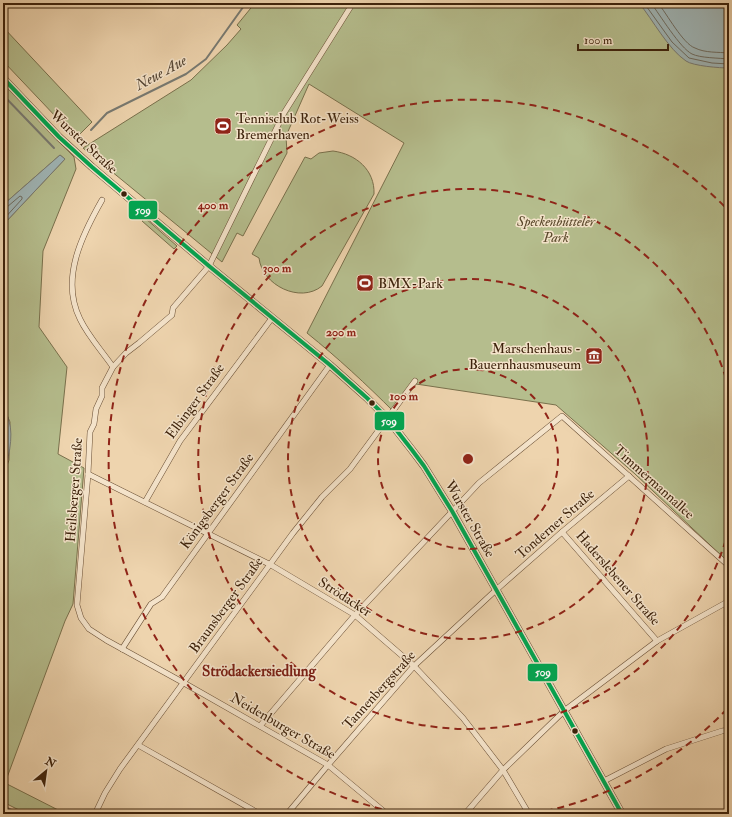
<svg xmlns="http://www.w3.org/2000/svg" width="732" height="817" viewBox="0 0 732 817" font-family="'IM FELL Double Pica',serif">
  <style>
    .green { fill: #b5bd8d; stroke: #79704c }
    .water { fill: #9fb5b6; stroke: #787a72 }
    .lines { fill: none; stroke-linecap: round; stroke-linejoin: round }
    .shore { stroke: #6e6c60; stroke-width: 1 }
    .stream { stroke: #787a72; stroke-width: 2 }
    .minor-casing { stroke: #694e34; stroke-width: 6 }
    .tertiary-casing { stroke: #694e34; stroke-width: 8 }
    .minor { stroke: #f4e3ca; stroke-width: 5 }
    .tertiary { stroke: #f4e3ca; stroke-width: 6 }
    .bus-1-casing { stroke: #f4e3ca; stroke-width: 7 }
    .bus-1 { stroke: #00a651; stroke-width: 4 }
    .ring { fill: none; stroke: #8f2418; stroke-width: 2; stroke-dasharray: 7 5 }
    .bus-dot { fill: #3d220b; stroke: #f4e3ca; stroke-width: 1.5 }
    .labels { text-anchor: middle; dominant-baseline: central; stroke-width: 3; stroke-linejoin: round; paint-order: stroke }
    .poi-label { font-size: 14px; fill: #3d220b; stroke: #f4e3ca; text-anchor: start }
    .street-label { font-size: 14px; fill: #3d220b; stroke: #f4e3ca }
    .park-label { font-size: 14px; font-style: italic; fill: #5b492c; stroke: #f4e3ca }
    .water-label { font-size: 15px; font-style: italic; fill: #564736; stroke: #f4e3ca }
    .neighbourhood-label { font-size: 15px; font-weight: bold; fill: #7a1f14; stroke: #f4e3ca }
    .centre { fill: #8f2418; stroke: #f4e3ca; stroke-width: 2 }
    .ring-label { font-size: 12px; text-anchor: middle; font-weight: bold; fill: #8f2418; stroke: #f4e3ca; stroke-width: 3; stroke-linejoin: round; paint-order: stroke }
    .line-badge { stroke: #f4e3ca; stroke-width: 1.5 }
    .badge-label { font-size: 11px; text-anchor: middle; font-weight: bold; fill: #fff }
  </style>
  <rect width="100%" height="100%" fill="#eed4ae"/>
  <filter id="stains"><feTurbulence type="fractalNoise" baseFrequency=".005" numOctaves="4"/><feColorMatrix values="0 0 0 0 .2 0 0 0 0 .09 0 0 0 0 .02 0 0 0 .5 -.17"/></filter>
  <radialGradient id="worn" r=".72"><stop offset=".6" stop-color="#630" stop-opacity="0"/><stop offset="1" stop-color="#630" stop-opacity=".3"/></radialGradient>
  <g class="green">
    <path d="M 255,3 L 729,3 L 729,563 L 635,474 L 556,405 L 416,384 L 394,412 C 366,384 338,358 307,333 L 404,143 L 309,84 L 286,136 L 287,153 L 243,236 L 237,233 L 222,262 L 83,148 L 191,80 L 227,45 L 241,29 L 237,25 Z"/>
    <path d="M 3,27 L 92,122 L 76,138 L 3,61 Z"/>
    <path d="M 3,83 L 74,157 L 76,169 L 43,251 L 39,327 L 67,367 L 58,454 L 84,468 L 73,604 L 65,621 L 5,783 L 66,814 L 27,814 L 3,802 L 3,476 L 9,460 L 10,422 L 3,406 L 3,225 L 65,159 L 60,155 L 3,205 Z"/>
    <path d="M 333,151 C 356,154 375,170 374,194 L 322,286 C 300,304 262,285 259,258 L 252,254 L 305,157 L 311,159 L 319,153 Z"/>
    <path d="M 145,218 L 177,246 L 174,249 L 142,221 Z"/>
  </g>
  <g class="water">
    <path d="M 639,3 L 729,3 L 729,68 C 720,68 693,66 686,61 C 668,49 653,20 639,3 Z"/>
    <path d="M 60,155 L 65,159 L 3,225 L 3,205 Z"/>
    <path d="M 3,406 C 5,411 8,416 9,421 C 14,436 8,462 3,476 Z"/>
  </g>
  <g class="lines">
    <g class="shore">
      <path d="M 644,3 L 672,42 L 689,58 L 712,63 L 729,64"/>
      <path d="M 651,3 C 660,15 680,48 692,54 C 700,58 719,58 729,59"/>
      <path d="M 658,3 C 667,14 683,44 695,48 C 705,53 718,52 729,53"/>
      <path d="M 3,208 L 7,207 L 20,196 L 22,197 L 22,199 L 3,220"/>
      <path d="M 3,416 C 9,429 8,450 3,464"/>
    </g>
    <g class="stream">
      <path d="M 3,95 L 54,148"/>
      <path d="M 91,130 L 107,113 L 186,74 L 206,59 L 246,3"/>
      <path d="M 3,806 L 20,814"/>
    </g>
    <defs>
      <g id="minor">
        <path d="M 353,3 L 284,113 L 209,266 L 173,308 L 172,315 L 139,343 L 126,353 L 113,367 L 102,388 L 102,396 L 96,409 L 94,424 L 90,432 L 88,474 L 77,605 L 81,618 L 89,629 L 106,640 L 184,683 L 328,765 L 387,814"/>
        <path d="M 102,200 C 82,235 60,279 80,319 C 88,336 102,351 113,367"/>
        <path d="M 88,474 L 271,565 L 355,615 L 414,666 L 463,718 L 503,770 L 529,814"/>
        <path d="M 145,502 L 180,441 L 272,318"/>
        <path d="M 562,532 L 657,641"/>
        <path d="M 122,649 L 151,604 L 162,597 L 330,365"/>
        <path d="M 260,726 L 355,615 L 479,483 L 562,416 L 729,566"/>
        <path d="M 138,745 L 260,814"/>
        <path d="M 604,781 L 666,749 L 722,731 L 729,730"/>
        <path d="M 95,814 L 105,793 L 120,769 L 293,533 L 322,497 L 350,469 L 415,381"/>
        <path d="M 287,814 L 328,765 L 414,666 L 496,590 L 562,532 L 629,476"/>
        <path d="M 465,814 L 503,770 L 564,711 L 657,641 L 729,601"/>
      </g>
      <path id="tertiary" d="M 3,78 L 59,137 L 92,167 L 209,266 L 330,365 L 367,398 L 387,418 L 412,450 L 424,466 L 452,511 L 622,814"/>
    </defs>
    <use href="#minor" class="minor-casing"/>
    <use href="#tertiary" class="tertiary-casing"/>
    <use href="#minor" class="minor"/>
    <use href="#tertiary" class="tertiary"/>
    <defs>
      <path id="bus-1" d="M 3,78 L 59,137 L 92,167 L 209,266 L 330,365 L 367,398 L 387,418 L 412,450 L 424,466 L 452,511 L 622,814"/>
    </defs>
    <use href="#bus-1" class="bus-1-casing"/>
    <use href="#bus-1" class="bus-1"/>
  </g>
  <g class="ring">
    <circle cx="468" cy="459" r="90"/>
    <circle cx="468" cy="459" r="180"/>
    <path d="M729 529A270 270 0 1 1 729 389"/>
    <path d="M727 709A360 360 0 0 1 531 814M405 814A360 360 0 1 1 727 209"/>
  </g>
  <defs>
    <symbol id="stadium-square" viewBox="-11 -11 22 22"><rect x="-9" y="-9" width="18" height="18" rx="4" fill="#8f2418" stroke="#f4e3ca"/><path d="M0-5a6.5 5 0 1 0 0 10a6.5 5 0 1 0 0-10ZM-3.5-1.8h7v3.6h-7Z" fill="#fff"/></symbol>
    <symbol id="museum-square" viewBox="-11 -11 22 22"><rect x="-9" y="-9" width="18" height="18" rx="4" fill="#8f2418" stroke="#f4e3ca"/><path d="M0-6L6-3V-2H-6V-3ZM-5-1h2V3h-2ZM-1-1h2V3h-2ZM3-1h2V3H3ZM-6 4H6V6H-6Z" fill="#fff"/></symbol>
  </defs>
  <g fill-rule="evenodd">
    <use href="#stadium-square" x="213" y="116" width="20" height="20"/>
    <use href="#stadium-square" x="355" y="273" width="20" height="20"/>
    <use href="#museum-square" x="584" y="346" width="20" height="20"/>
  </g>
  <g class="bus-dot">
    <circle cx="124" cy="194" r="3.5"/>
    <circle cx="372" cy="403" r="3.5"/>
    <circle cx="575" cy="731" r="3.5"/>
  </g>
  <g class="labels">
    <g class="poi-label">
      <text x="236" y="118">Tennisclub Rot-Weiss<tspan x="236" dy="16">Bremerhaven</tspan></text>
      <text x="378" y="283">BMX-Park</text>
      <text x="581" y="348" text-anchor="end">Marschenhaus -<tspan x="581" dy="16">Bauernhausmuseum</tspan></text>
    </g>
    <g class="street-label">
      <text transform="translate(84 142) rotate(43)">Wurster Straße</text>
      <text transform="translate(195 401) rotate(-54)">Elbinger Straße</text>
      <text transform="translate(654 482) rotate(42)">Timmermannallee</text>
      <text transform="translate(74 490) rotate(-86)">Heilsberger Straße</text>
      <text transform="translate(217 501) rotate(-54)">Königsberger Straße</text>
      <text transform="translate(470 519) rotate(60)">Wurster Straße</text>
      <text transform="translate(555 524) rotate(-41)">Tonderner Straße</text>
      <text transform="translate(618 578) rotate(49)">Haderslebener Straße</text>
      <text transform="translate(345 597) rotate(33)">Strödacker</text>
      <text transform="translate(226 605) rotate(-54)">Braunsberger Straße</text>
      <text transform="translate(379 690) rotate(-48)">Tannenbergstraße</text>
      <text transform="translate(283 726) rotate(30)">Neidenburger Straße</text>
    </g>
    <g class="park-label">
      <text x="556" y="221">Speckenbütteler<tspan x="556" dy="16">Park</tspan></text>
    </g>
    <g class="water-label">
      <text transform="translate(161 73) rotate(-29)">Neue Aue</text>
    </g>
    <g class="neighbourhood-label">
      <text x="259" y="671">Strödackersiedlung</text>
    </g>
  </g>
  <circle cx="468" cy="459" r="6" class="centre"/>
  <g class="ring-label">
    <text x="213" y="209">400 m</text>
    <text x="277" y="272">300 m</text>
    <text x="341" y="336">200 m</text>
    <text x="404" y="400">100 m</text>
  </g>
  <g class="line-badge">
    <rect x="128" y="200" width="30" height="20" rx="4" fill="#00a651"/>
    <rect x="374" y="411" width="31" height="20" rx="4" fill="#00a651"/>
    <rect x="527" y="663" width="31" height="19" rx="4" fill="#00a651"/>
  </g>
  <g class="badge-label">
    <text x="143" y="214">509</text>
    <text x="389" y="425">509</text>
    <text x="543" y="676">509</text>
  </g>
  <rect width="732" height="817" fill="none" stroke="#eed4ae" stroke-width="16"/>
  <rect x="4" y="4" width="724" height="809" fill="none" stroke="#3d220b" stroke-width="2"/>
  <rect x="8" y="8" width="716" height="801" fill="none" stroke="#3d220b"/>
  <g transform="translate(46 771) rotate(29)" stroke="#f4e3ca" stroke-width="3" paint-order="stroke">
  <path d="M0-3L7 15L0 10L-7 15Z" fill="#3d220b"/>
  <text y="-6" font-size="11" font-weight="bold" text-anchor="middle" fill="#3d220b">N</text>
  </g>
  <path d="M578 44v6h90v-6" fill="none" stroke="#3d220b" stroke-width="2"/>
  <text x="584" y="44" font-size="12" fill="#3d220b" stroke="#f4e3ca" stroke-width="3" paint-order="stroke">100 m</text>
  <rect width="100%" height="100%" filter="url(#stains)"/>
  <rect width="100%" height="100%" fill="url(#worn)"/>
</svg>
